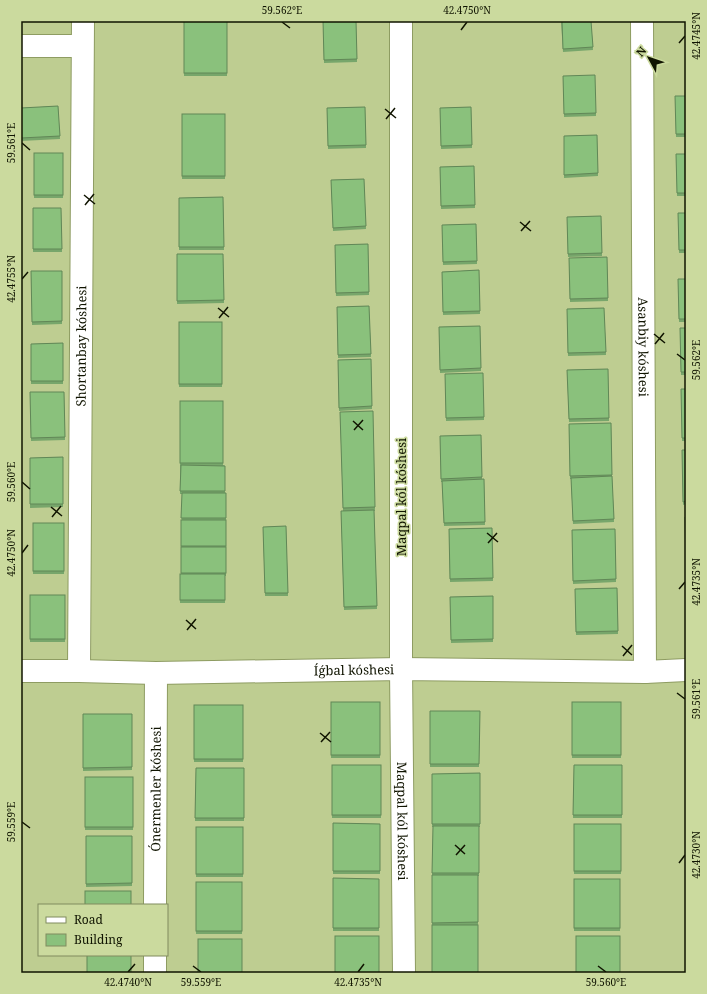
<svg xmlns="http://www.w3.org/2000/svg" width="707" height="994" viewBox="0 0 707 994" font-family="'Noto Serif',serif">
  <style>
    .lines { fill: none; stroke-linecap: round; stroke-linejoin: round }
    .street-casing { stroke: #8e9c62; stroke-width: 24 }
    .street { stroke: #fff; stroke-width: 22 }
    .wall { fill: #77a66b }
    .building { fill: #8ac17c; stroke: #618757 }
    .ticks { fill: none; stroke: #101401; stroke-width: 1.5 }
    .labels { text-anchor: middle; dominant-baseline: central; stroke-width: 3; stroke-linejoin: round; paint-order: stroke }
    .street-label { font-size: 13px; fill: #101401; stroke: #cbda9e }
    .neatline { fill: none; stroke: #101401; stroke-width: 1.5 }
    .ticks-label { font-size: 10px; text-anchor: middle; fill: #101401 }
  </style>
  <rect width="100%" height="100%" fill="#becd91"/>
  <g class="lines">
    <defs>
      <g id="street">
        <path id="s1" d="M 401,21 L 401,669 L 404,973"/>
        <path id="s2" d="M 642,21 L 645,672"/>
        <path d="M 21,46 L 82,46"/>
        <path id="s3" d="M 21,671 L 79,671 L 156,673 L 401,669 L 645,672 L 686,670"/>
        <path id="s4" d="M 79,671 L 83,21"/>
        <path id="s5" d="M 155,905 L 156,673"/>
        <path d="M 155,973 L 155,955"/>
      </g>
    </defs>
    <use href="#street" class="street-casing"/>
    <use href="#street" class="street"/>
  </g>
  <g class="wall">
    <rect x="184" y="21" width="43" height="55"/>
    <path d="M 323,21 L 356,21 L 357,62 L 324,63 Z"/>
    <path d="M 561,21 L 591,21 L 593,50 L 563,52 Z"/>
    <path d="M 563,76 L 596,113 L 596,116 L 564,117 Z"/>
    <path d="M 675,96 L 686,96 L 686,137 L 676,137 Z"/>
    <path d="M 58,106 L 60,139 L 21,141 L 21,108 Z"/>
    <path d="M 365,107 L 366,148 L 328,149 L 327,108 Z"/>
    <path d="M 471,107 L 472,148 L 441,149 L 440,108 Z"/>
    <rect x="182" y="114" width="43" height="65"/>
    <path d="M 597,135 L 598,176 L 564,178 L 564,136 Z"/>
    <rect x="34" y="153" width="29" height="45"/>
    <path d="M 686,154 L 686,196 L 677,196 L 676,155 Z"/>
    <path d="M 474,166 L 475,208 L 441,209 L 440,167 Z"/>
    <path d="M 364,179 L 366,229 L 333,231 L 331,180 Z"/>
    <path d="M 223,197 L 224,250 L 179,250 L 179,198 Z"/>
    <path d="M 33,208 L 61,208 L 62,252 L 33,252 Z"/>
    <path d="M 678,213 L 686,213 L 686,253 L 679,253 Z"/>
    <path d="M 601,216 L 602,256 L 568,257 L 567,217 Z"/>
    <path d="M 476,224 L 477,264 L 443,265 L 442,225 Z"/>
    <path d="M 368,244 L 369,295 L 336,296 L 335,245 Z"/>
    <path d="M 177,254 L 223,254 L 224,303 L 177,304 Z"/>
    <path d="M 607,257 L 608,301 L 570,302 L 569,258 Z"/>
    <path d="M 479,270 L 480,314 L 443,315 L 442,272 Z"/>
    <path d="M 31,271 L 62,271 L 62,324 L 32,325 Z"/>
    <path d="M 678,279 L 686,279 L 686,322 L 679,322 Z"/>
    <path d="M 369,306 L 371,357 L 338,358 L 337,307 Z"/>
    <path d="M 604,308 L 606,355 L 568,356 L 567,309 Z"/>
    <rect x="179" y="322" width="43" height="65"/>
    <path d="M 480,326 L 481,371 L 440,373 L 439,327 Z"/>
    <path d="M 680,328 L 686,328 L 686,375 L 681,375 Z"/>
    <path d="M 63,343 L 63,384 L 31,384 L 31,344 Z"/>
    <path d="M 371,359 L 372,409 L 339,411 L 338,360 Z"/>
    <path d="M 608,369 L 609,421 L 569,422 L 567,370 Z"/>
    <path d="M 445,374 L 484,417 L 484,420 L 446,421 Z"/>
    <path d="M 681,389 L 686,389 L 686,441 L 682,441 Z"/>
    <path d="M 30,392 L 64,392 L 65,440 L 31,441 Z"/>
    <path d="M 180,401 L 223,401 L 223,465 L 225,466 L 225,493 L 226,493 L 226,576 L 225,576 L 225,603 L 180,603 L 180,574 L 181,574 L 181,547 L 182,494 L 180,494 Z"/>
    <path d="M 340,412 L 375,507 L 375,511 L 374,511 L 377,609 L 344,610 L 341,511 L 343,511 Z"/>
    <path d="M 611,423 L 612,476 L 614,522 L 573,524 L 571,479 L 570,479 L 569,424 Z"/>
    <path d="M 481,435 L 482,479 L 484,479 L 485,525 L 444,526 L 442,482 L 441,482 L 440,436 Z"/>
    <path d="M 682,450 L 686,450 L 686,504 L 683,505 Z"/>
    <path d="M 63,457 L 63,507 L 30,508 L 30,458 Z"/>
    <rect x="33" y="523" width="31" height="51"/>
    <path d="M 286,526 L 288,596 L 265,596 L 263,527 Z"/>
    <path d="M 492,528 L 493,581 L 450,582 L 449,529 Z"/>
    <path d="M 615,529 L 616,582 L 573,584 L 572,530 Z"/>
    <path d="M 617,588 L 618,634 L 576,635 L 575,589 Z"/>
    <rect x="30" y="595" width="35" height="47"/>
    <path d="M 493,596 L 493,642 L 451,643 L 450,597 Z"/>
    <rect x="331" y="702" width="49" height="56"/>
    <rect x="572" y="702" width="49" height="56"/>
    <rect x="194" y="705" width="49" height="57"/>
    <path d="M 430,711 L 480,711 L 479,767 L 430,767 Z"/>
    <path d="M 83,714 L 132,714 L 132,770 L 83,771 Z"/>
    <rect x="332" y="765" width="49" height="53"/>
    <path d="M 574,765 L 622,765 L 622,818 L 573,818 Z"/>
    <path d="M 196,768 L 244,768 L 244,821 L 195,821 Z"/>
    <path d="M 480,773 L 480,827 L 479,827 L 479,876 L 478,876 L 478,973 L 432,973 L 432,875 L 433,827 L 432,827 L 432,774 Z"/>
    <rect x="85" y="777" width="48" height="53"/>
    <path d="M 333,823 L 380,824 L 380,874 L 333,874 Z"/>
    <rect x="574" y="824" width="47" height="50"/>
    <rect x="196" y="827" width="47" height="50"/>
    <path d="M 86,836 L 132,836 L 132,886 L 86,887 Z"/>
    <path d="M 333,878 L 379,879 L 379,931 L 333,931 Z"/>
    <rect x="574" y="879" width="46" height="52"/>
    <rect x="196" y="882" width="46" height="52"/>
  </g>
  <g class="building">
    <rect x="184" y="21" width="43" height="52"/>
    <path d="M 323,21 L 356,21 L 357,59 L 324,60 Z"/>
    <path d="M 562,21 L 591,21 L 593,47 L 563,49 Z"/>
    <path d="M 595,75 L 596,113 L 564,114 L 563,76 Z"/>
    <path d="M 675,96 L 686,96 L 686,134 L 676,134 Z"/>
    <path d="M 58,106 L 60,136 L 21,138 L 21,108 Z"/>
    <path d="M 365,107 L 366,145 L 328,146 L 327,108 Z"/>
    <path d="M 471,107 L 472,145 L 441,146 L 440,108 Z"/>
    <rect x="182" y="114" width="43" height="62"/>
    <path d="M 597,135 L 598,173 L 564,175 L 564,136 Z"/>
    <rect x="34" y="153" width="29" height="42"/>
    <path d="M 676,154 L 686,154 L 686,193 L 677,193 Z"/>
    <path d="M 474,166 L 475,205 L 441,206 L 440,167 Z"/>
    <path d="M 364,179 L 366,226 L 333,228 L 331,180 Z"/>
    <path d="M 223,197 L 224,247 L 179,247 L 179,198 Z"/>
    <path d="M 33,208 L 61,208 L 62,249 L 33,249 Z"/>
    <path d="M 678,213 L 686,213 L 686,250 L 679,250 Z"/>
    <path d="M 601,216 L 602,253 L 568,254 L 567,217 Z"/>
    <path d="M 476,224 L 477,261 L 443,262 L 442,225 Z"/>
    <path d="M 368,244 L 369,292 L 336,293 L 335,245 Z"/>
    <path d="M 177,254 L 223,254 L 224,300 L 177,301 Z"/>
    <path d="M 607,257 L 608,298 L 570,299 L 569,258 Z"/>
    <path d="M 479,270 L 480,311 L 443,312 L 442,272 Z"/>
    <path d="M 31,271 L 62,271 L 62,321 L 32,322 Z"/>
    <path d="M 678,279 L 686,279 L 686,319 L 679,319 Z"/>
    <path d="M 369,306 L 371,354 L 338,355 L 337,307 Z"/>
    <path d="M 604,308 L 606,352 L 568,353 L 567,309 Z"/>
    <rect x="179" y="322" width="43" height="62"/>
    <path d="M 480,326 L 481,368 L 440,370 L 439,327 Z"/>
    <path d="M 680,328 L 686,328 L 686,372 L 681,372 Z"/>
    <path d="M 63,343 L 63,381 L 31,381 L 31,344 Z"/>
    <path d="M 371,359 L 372,406 L 339,408 L 338,360 Z"/>
    <path d="M 608,369 L 609,418 L 569,419 L 567,370 Z"/>
    <path d="M 483,373 L 484,417 L 446,418 L 445,374 Z"/>
    <path d="M 681,389 L 686,389 L 686,438 L 682,438 Z"/>
    <path d="M 30,392 L 64,392 L 65,437 L 31,438 Z"/>
    <rect x="180" y="401" width="43" height="62"/>
    <path d="M 373,411 L 375,507 L 343,508 L 340,412 Z"/>
    <path d="M 611,423 L 612,475 L 570,476 L 569,424 Z"/>
    <path d="M 481,435 L 482,477 L 441,479 L 440,436 Z"/>
    <path d="M 682,450 L 686,450 L 686,501 L 683,502 Z"/>
    <path d="M 63,457 L 63,504 L 30,504 L 30,458 Z"/>
    <path d="M 181,465 L 225,466 L 225,491 L 180,491 Z"/>
    <path d="M 612,476 L 614,519 L 573,521 L 571,478 Z"/>
    <path d="M 484,479 L 485,522 L 444,523 L 442,481 Z"/>
    <path d="M 182,493 L 226,493 L 226,518 L 181,518 Z"/>
    <path d="M 374,510 L 377,606 L 344,607 L 341,511 Z"/>
    <path d="M 685,517 L 686,517 L 686,567 Z"/>
    <rect x="181" y="520" width="45" height="26"/>
    <rect x="33" y="523" width="31" height="48"/>
    <path d="M 286,526 L 288,593 L 265,593 L 263,527 Z"/>
    <path d="M 492,528 L 493,578 L 450,579 L 449,529 Z"/>
    <path d="M 615,529 L 616,579 L 573,581 L 572,530 Z"/>
    <rect x="181" y="547" width="45" height="26"/>
    <rect x="180" y="574" width="45" height="26"/>
    <path d="M 617,588 L 618,631 L 576,632 L 575,589 Z"/>
    <rect x="30" y="595" width="35" height="44"/>
    <path d="M 493,596 L 493,639 L 451,640 L 450,597 Z"/>
    <rect x="331" y="702" width="49" height="53"/>
    <rect x="572" y="702" width="49" height="53"/>
    <rect x="194" y="705" width="49" height="54"/>
    <path d="M 430,711 L 480,711 L 479,764 L 430,764 Z"/>
    <path d="M 83,714 L 132,714 L 132,767 L 83,768 Z"/>
    <rect x="332" y="765" width="49" height="50"/>
    <path d="M 574,765 L 622,765 L 622,815 L 573,815 Z"/>
    <path d="M 196,768 L 244,768 L 244,818 L 195,818 Z"/>
    <path d="M 480,773 L 480,824 L 432,824 L 432,774 Z"/>
    <rect x="85" y="777" width="48" height="50"/>
    <path d="M 333,823 L 380,824 L 380,871 L 333,871 Z"/>
    <rect x="574" y="824" width="47" height="47"/>
    <path d="M 433,826 L 479,826 L 479,873 L 432,873 Z"/>
    <rect x="196" y="827" width="47" height="47"/>
    <path d="M 86,836 L 132,836 L 132,883 L 86,884 Z"/>
    <path d="M 432,875 L 478,875 L 478,922 L 432,923 Z"/>
    <path d="M 333,878 L 379,879 L 379,928 L 333,928 Z"/>
    <rect x="574" y="879" width="46" height="49"/>
    <rect x="196" y="882" width="46" height="49"/>
    <rect x="85" y="891" width="46" height="14"/>
    <rect x="432" y="925" width="46" height="48"/>
    <rect x="335" y="936" width="44" height="37"/>
    <rect x="576" y="936" width="44" height="37"/>
    <rect x="198" y="939" width="44" height="34"/>
    <rect x="87" y="955" width="44" height="18"/>
  </g>
  <path class="ticks" d="M 282,22 L 290,28M 461,30 L 467,22M 679,43 L 685,36M 385,109 L 396,118M 386,119 L 395,108M 22,143 L 30,150M 84,195 L 95,204M 85,205 L 94,194M 520,222 L 531,231M 521,231 L 530,221M 22,279 L 28,272M 218,308 L 229,317M 219,318 L 228,307M 654,334 L 665,343M 655,344 L 664,333M 677,354 L 685,360M 353,421 L 363,430M 354,430 L 363,420M 22,482 L 30,489M 51,507 L 62,516M 52,517 L 61,506M 487,533 L 498,542M 488,543 L 497,533M 22,553 L 28,545M 679,589 L 685,582M 186,620 L 196,629M 187,630 L 196,619M 622,646 L 632,655M 623,656 L 632,645M 677,693 L 685,699M 320,733 L 331,742M 321,742 L 330,732M 22,822 L 30,828M 455,845 L 465,854M 456,855 L 465,845M 679,863 L 685,855M 193,966 L 201,972M 598,966 L 606,972M 128,972 L 135,964M 358,972 L 364,964"/>
  <g class="labels">
    <g class="street-label">
      <text stroke="none"><textPath href="#s4" startOffset="325">Shortanbay kóshesi</textPath></text>
      <text stroke="none"><textPath href="#s2" startOffset="326">Asanbiy kóshesi</textPath></text>
      <text transform="translate(401 497) rotate(-90)">Maqpal kól kóshesi</text>
      <text stroke="none"><textPath href="#s3" startOffset="333">Íǵbal kóshesi</textPath></text>
      <text stroke="none"><textPath href="#s5" startOffset="116">Ónermenler kóshesi</textPath></text>
      <text stroke="none"><textPath href="#s1" startOffset="800">Maqpal kól kóshesi</textPath></text>
    </g>
  </g>
  <rect width="707" height="994" fill="none" stroke="#cbda9e" stroke-width="44"/>
  <rect x="38" y="904" width="130" height="52" fill="#cbda9e" stroke="#808b5f"/>
  <rect x="46" y="917" width="20" height="6" fill="#ffffff" stroke="#808b5f"/>
  <text x="74" y="924" font-size="12" fill="#101401">Road</text>
  <rect x="46" y="934" width="20" height="12" fill="#8ac17c" stroke="#808b5f"/>
  <text x="74" y="944" font-size="12" fill="#101401">Building</text>
  <g transform="translate(649 58) rotate(310)" stroke="#cbda9e" stroke-width="3" paint-order="stroke">
  <path d="M0-3L7 15L0 10L-7 15Z" fill="#101401"/>
  <text y="-6" font-size="11" font-weight="bold" text-anchor="middle" fill="#101401">N</text>
  </g>
  <rect x="22" y="22" width="663" height="950" class="neatline"/>
  <g class="ticks-label">
    <text x="282" y="14">59.562°E</text>
    <text x="467" y="14">42.4750°N</text>
    <text transform="translate(696 36) rotate(-90)" y="4">42.4745°N</text>
    <text transform="translate(11 143) rotate(-90)" y="4">59.561°E</text>
    <text transform="translate(11 279) rotate(-90)" y="4">42.4755°N</text>
    <text transform="translate(696 360) rotate(-90)" y="4">59.562°E</text>
    <text transform="translate(11 482) rotate(-90)" y="4">59.560°E</text>
    <text transform="translate(11 553) rotate(-90)" y="4">42.4750°N</text>
    <text transform="translate(696 582) rotate(-90)" y="4">42.4735°N</text>
    <text transform="translate(696 699) rotate(-90)" y="4">59.561°E</text>
    <text transform="translate(11 822) rotate(-90)" y="4">59.559°E</text>
    <text transform="translate(696 855) rotate(-90)" y="4">42.4730°N</text>
    <text x="128" y="986">42.4740°N</text>
    <text x="201" y="986">59.559°E</text>
    <text x="358" y="986">42.4735°N</text>
    <text x="606" y="986">59.560°E</text>
  </g>
</svg>
